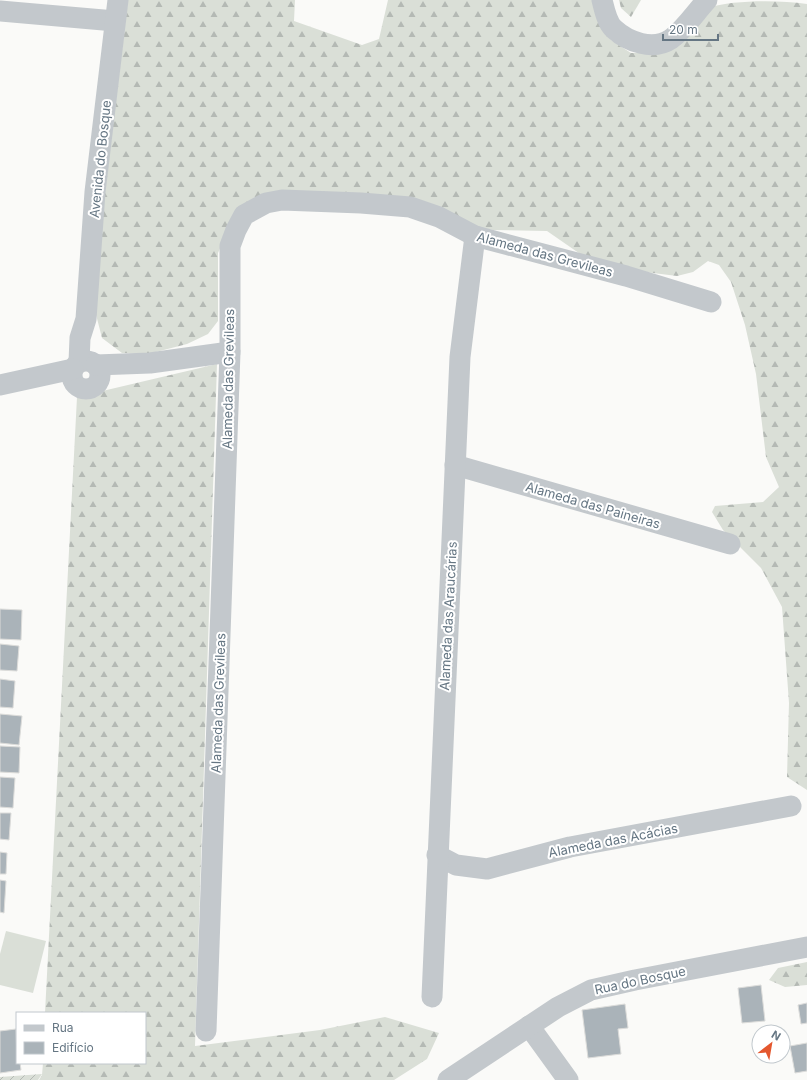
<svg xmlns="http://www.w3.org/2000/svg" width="807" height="1080" viewBox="0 0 807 1080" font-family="Inter,sans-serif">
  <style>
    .forest { fill: url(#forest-firs) }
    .garden { fill: url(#garden-furrows) }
    .pitch { fill: #dadfd7 }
    .building { fill: #aab3b9; stroke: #dcdcda }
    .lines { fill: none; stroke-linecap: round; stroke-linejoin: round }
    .minor { stroke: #c3c8cc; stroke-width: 21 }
    .labels { text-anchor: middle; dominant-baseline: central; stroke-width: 4; stroke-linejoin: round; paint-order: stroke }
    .street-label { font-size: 13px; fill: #657683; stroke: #fff }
  </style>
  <defs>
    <pattern id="forest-firs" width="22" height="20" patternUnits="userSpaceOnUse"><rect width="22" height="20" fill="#dadfd7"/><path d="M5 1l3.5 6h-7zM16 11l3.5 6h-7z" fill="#b4b9b4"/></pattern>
    <pattern id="garden-furrows" width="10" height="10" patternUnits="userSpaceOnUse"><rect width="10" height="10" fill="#dadfd7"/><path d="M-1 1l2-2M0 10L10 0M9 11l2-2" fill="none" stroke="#b4b9b4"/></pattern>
  </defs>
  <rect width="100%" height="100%" fill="#fafaf8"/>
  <g class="forest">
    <path d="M 128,0 L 295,0 L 294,21 L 362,45 L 379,39 L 388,0 L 598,0 L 602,26 L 611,40 L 631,53 L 660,53 C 671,43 695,14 707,8 C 734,0 777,0 807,4 L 807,790 L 787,777 L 789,703 L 782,607 L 761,568 L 723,530 L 712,512 L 715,506 L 763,502 L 779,487 L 766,457 L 756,374 L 745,325 L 731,282 L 719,265 L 708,261 L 693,272 L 677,276 L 629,270 L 586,258 L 547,231 L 493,230 L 451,223 L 340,194 L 245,213 L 224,239 L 218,253 L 218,321 L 208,334 L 187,344 L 148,354 L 122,353 L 102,338 L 92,299 Z"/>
    <path d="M 619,0 L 641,0 L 631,17 L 621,8 Z"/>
    <path d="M 217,364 L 195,1046 L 320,1030 L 385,1017 L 439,1033 L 427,1059 L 394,1080 L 39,1080 L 42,1075 L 43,1063 L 145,1063 L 145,1013 L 45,1013 L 77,397 Z"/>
    <path d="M 807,962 L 807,985 L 785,987 L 769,980 L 778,968 Z"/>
  </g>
  <path class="garden" d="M 42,1074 L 38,1080 L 0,1080 L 0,1077 Z"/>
  <path class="pitch" d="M 6,931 L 46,941 L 33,993 L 0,985 L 0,954 Z"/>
  <g class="building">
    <path d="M 0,609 L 22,610 L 21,640 L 0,639 Z"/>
    <path d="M 0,644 L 19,646 L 17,671 L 0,670 Z"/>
    <path d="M 0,679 L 15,681 L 13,708 L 0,707 Z"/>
    <path d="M 0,714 L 22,716 L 19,745 L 0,743 Z"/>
    <path d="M 0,746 L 20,747 L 19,773 L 0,772 Z"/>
    <path d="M 0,777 L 15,778 L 13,808 L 0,807 Z"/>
    <path d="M 0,813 L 11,813 L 9,840 L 0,839 Z"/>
    <path d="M 0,852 L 7,853 L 6,874 L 0,874 Z"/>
    <path d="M 0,880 L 6,881 L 4,913 L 0,912 Z"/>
    <path d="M 761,985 L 765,1021 L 742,1023 L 738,988 Z"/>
    <path d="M 807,1003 L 807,1023 L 801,1024 L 798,1005 Z"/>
    <path d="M 625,1004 L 628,1028 L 618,1029 L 621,1054 L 588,1058 L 582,1010 Z"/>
    <path d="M 16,1029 L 17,1063 L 20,1063 L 21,1070 L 0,1073 L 0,1031 Z"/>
    <path d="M 807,1043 L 807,1071 L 795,1073 L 790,1046 Z"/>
  </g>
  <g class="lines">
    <g class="minor">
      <path d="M 602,0 C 604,8 607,23 614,29 C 628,42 653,51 671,39 C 685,29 695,13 707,0"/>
      <path d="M 0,11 L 115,21"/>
      <circle cx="86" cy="375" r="14"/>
      <path d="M 79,362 L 80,338 L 86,319 L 95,192 L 118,0"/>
      <path d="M 96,365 L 150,363 L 230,352"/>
      <path d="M 0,385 L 73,369"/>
      <path d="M 455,465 L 730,544"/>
      <path d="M 437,855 L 456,865 L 487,869 L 570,847 L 791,806"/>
      <path d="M 432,997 L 460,357 L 475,236"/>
      <path d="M 529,1026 L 568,1080"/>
      <path d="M 206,1031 L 230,352 L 230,246 L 236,230 L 244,215 L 266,203 L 282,200 L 361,203 L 410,207 L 439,217 L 475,236 L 626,276 L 711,302"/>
      <path d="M 448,1080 L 558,1007 L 591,990 L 635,980 L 807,947"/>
    </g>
  </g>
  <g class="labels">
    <g class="street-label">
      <text transform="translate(100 159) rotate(-84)">Avenida do Bosque</text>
      <text transform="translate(545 254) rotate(15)">Alameda das Grevileas</text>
      <text transform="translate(228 379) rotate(-89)">Alameda das Grevileas</text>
      <text transform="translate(593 505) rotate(16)">Alameda das Paineiras</text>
      <text transform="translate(448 616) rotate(-87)">Alameda das Araucárias</text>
      <text transform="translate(218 703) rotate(-88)">Alameda das Grevileas</text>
      <text transform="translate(613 840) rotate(-11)">Alameda das Acácias</text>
      <text transform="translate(640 980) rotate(-12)">Rua do Bosque</text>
    </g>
  </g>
  <rect x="16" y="1012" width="130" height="52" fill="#ffffff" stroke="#c1c8cd"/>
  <rect x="24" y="1025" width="20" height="6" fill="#c3c8cc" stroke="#c1c8cd"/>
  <text x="52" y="1032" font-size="12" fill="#657683">Rua</text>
  <rect x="24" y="1042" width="20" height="12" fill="#aab3b9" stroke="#c1c8cd"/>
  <text x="52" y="1052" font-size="12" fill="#657683">Edifício</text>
  <g transform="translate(771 1044) rotate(31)"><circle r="19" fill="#ffffff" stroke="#c1c8cd"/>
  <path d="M0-3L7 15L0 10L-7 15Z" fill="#e4572e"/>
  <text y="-6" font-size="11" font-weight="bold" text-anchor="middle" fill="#657683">N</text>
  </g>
  <path d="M663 34v6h55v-6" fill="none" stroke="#657683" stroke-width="2"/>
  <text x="669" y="34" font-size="12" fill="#657683" stroke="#ffffff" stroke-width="3" paint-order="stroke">20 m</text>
</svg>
